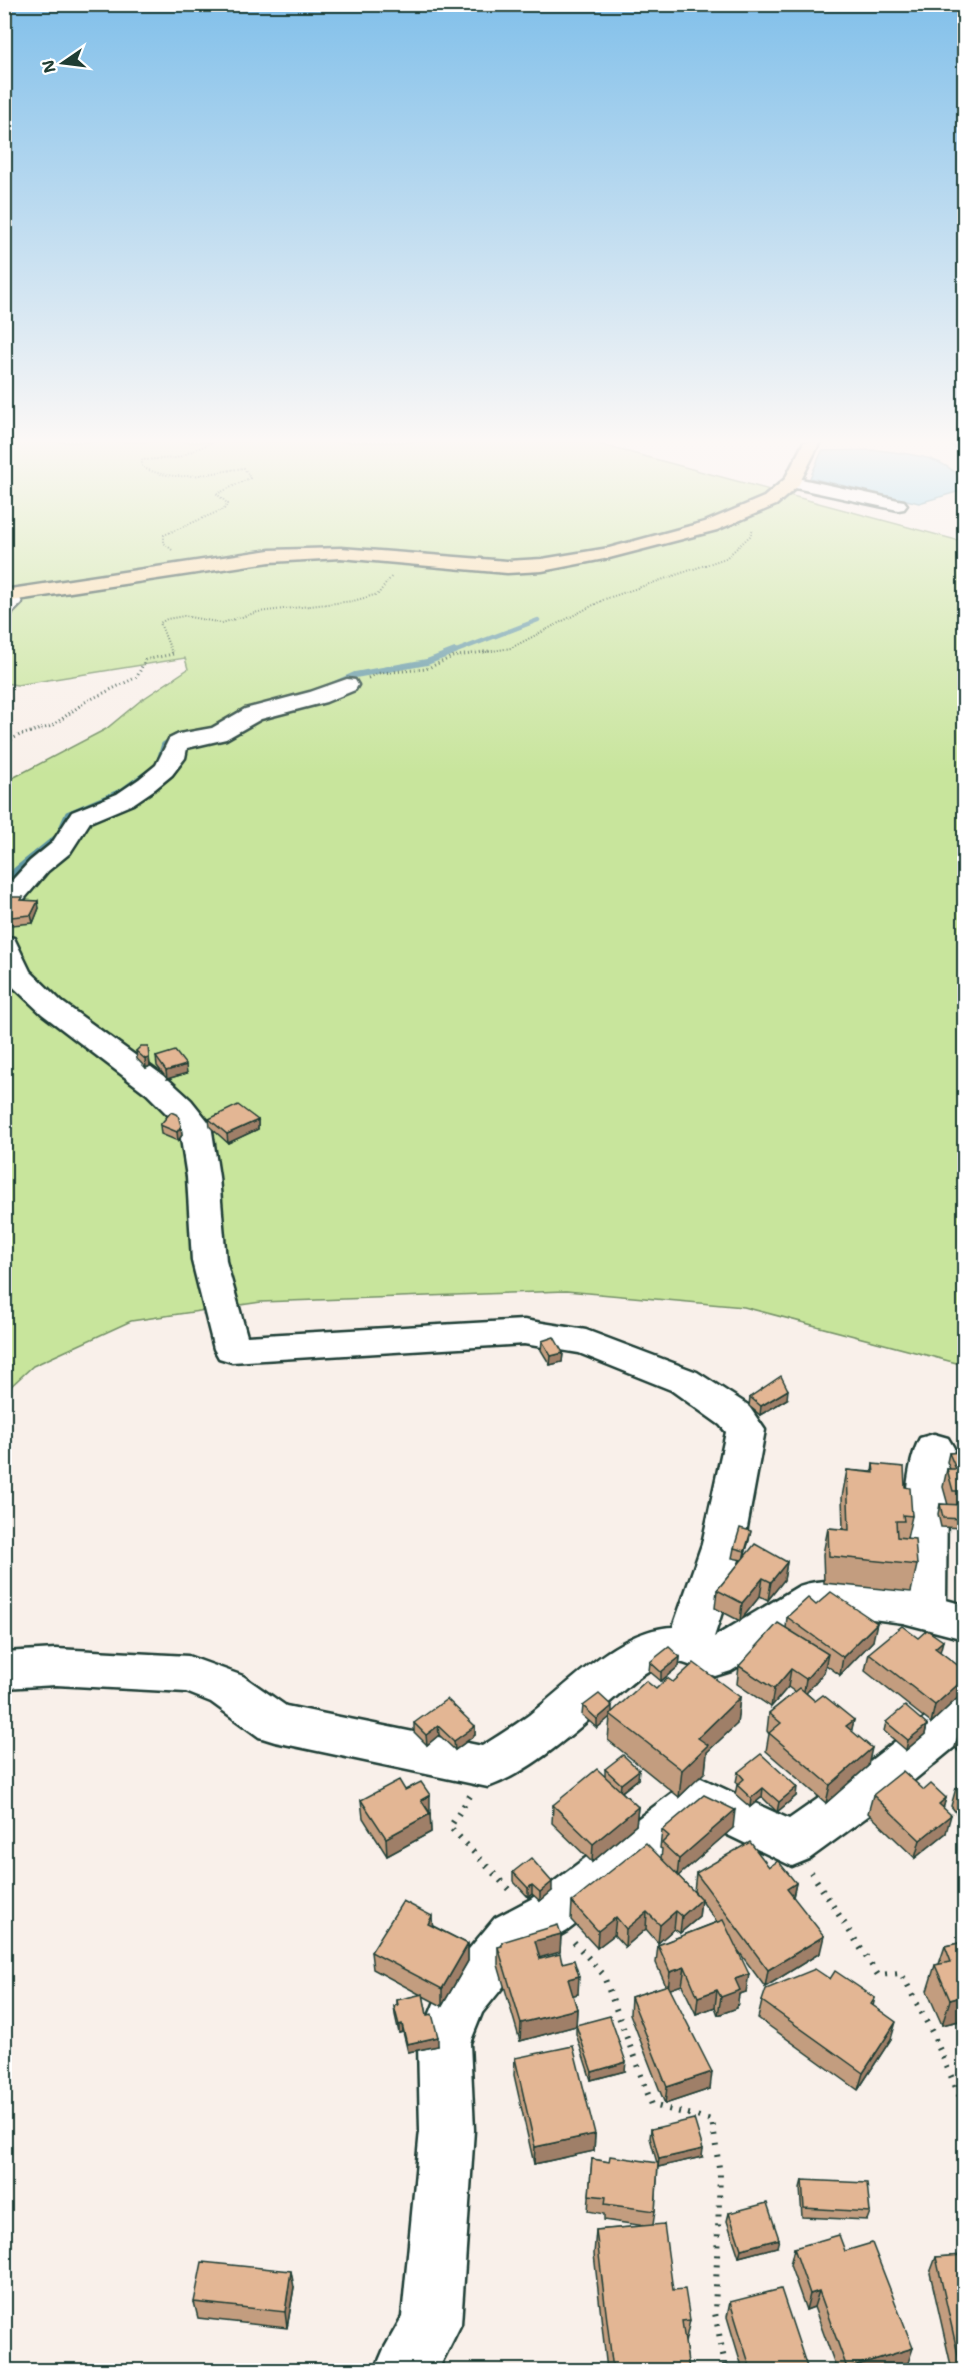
<svg xmlns="http://www.w3.org/2000/svg" width="969" height="2375" viewBox="0 0 969 2375" font-family="'Shantell Sans',sans-serif">
  <style>
    .green { fill: #c8e59c; stroke: #749168; stroke-width: 1.5 }
    .water { fill: #8ad1ec; stroke: #5f96a2; stroke-width: 1.5 }
    .lines { fill: none; stroke-linecap: round; stroke-linejoin: round }
    .stream-far1 { stroke: #5f96a2; stroke-width: 4.5 }
    .stream { stroke: #5f96a2; stroke-width: 6 }
    .minor-casing { stroke: #1f3d34; stroke-width: 5 }
    .major-casing { stroke: #1f3d34; stroke-width: 5 }
    .path-far2 { stroke: #1f3d34; stroke-width: 2; stroke-dasharray: 1 2; stroke-linecap: butt }
    .path-far1 { stroke: #1f3d34; stroke-width: 3; stroke-dasharray: 1 3; stroke-linecap: butt }
    .path { stroke: #1f3d34; stroke-width: 6; stroke-dasharray: 2 8; stroke-linecap: butt }
    .minor { fill: #fff; fill-rule: evenodd }
    .major { fill: #f8deab; fill-rule: evenodd }
    .wall { fill: #c39d7f; stroke: #1f3d34; stroke-width: 1.5 }
    .shaded-wall { fill: #9f7f68; stroke: #1f3d34; stroke-width: 1.5 }
    .building { fill: #e3b694; stroke: #1f3d34; stroke-width: 1.5 }
  </style>
  <rect width="100%" height="100%" fill="#f9f0ea"/>
  <filter id="ink" filterUnits="userSpaceOnUse"><feTurbulence type="fractalNoise" baseFrequency=".0167" numOctaves="2"/><feDisplacementMap in="SourceGraphic" scale="12" xChannelSelector="R" yChannelSelector="G"/><feConvolveMatrix kernelMatrix="1 2 1 2 8 2 1 2 1" color-interpolation-filters="sRGB"/></filter>
  <g filter="url(#ink)">
    <path class="green" d="M 5,442 L 591,442 L 964,542 L 964,1365 L 744,1307 L 566,1291 L 261,1302 L 131,1321 L 33,1366 L 9,1388 L 5,1388 L 5,782 L 106,729 L 140,701 L 188,669 L 185,658 L 17,685 L 5,683 Z"/>
    <path class="water" d="M 877,450 C 910,454 942,455 964,481 L 964,490 L 919,503 L 810,478 L 822,451 Z"/>
    <g class="lines">
      <path class="stream-far1" d="M 451,653 L 538,620"/>
      <g class="stream">
        <path d="M 328,687 L 355,675 L 427,662 L 455,651"/>
        <path d="M 159,762 L 164,745 L 175,738"/>
        <path d="M 4,884 L 16,870 L 58,836 L 68,814 L 122,791 L 150,771"/>
      </g>
      <defs>
        <g id="minor">
          <path d="M 952,442 L 964,442 L 964,448 L 954,445 Z"/>
          <path d="M 792,477 L 898,500 L 904,501 L 907,505 L 904,509 L 898,510 L 786,486 L 784,482 Z"/>
          <path d="M 10,589 L 17,591 L 22,603 L 11,614 L 4,616 L 4,591 Z"/>
          <path d="M 347,679 L 355,680 L 358,685 L 355,690 L 326,702 L 261,719 L 226,739 L 187,748 L 185,758 L 172,775 L 155,789 L 133,804 L 90,822 L 70,853 L 48,871 L 13,912 L 4,914 L 4,889 L 30,861 L 52,843 L 72,812 L 117,794 L 139,779 L 156,765 L 169,739 L 179,734 L 212,728 L 245,709 L 310,692 Z"/>
          <path d="M 4,936 L 14,938 L 30,971 L 62,1002 L 169,1080 L 191,1100 L 211,1125 L 219,1177 L 226,1261 L 247,1336 L 524,1320 L 586,1330 L 697,1372 L 748,1405 L 765,1430 L 744,1544 L 714,1637 L 799,1586 C 832,1575 869,1584 903,1589 C 905,1548 901,1472 920,1438 L 934,1434 L 948,1438 L 954,1448 L 947,1493 L 946,1600 L 964,1605 L 964,1639 L 903,1623 L 842,1615 L 821,1615 L 731,1671 L 715,1676 C 699,1671 685,1659 668,1662 C 647,1667 627,1688 611,1701 C 574,1732 534,1770 488,1787 L 275,1742 L 259,1737 L 211,1702 L 186,1692 L 56,1685 L 4,1688 L 4,1652 L 56,1649 L 188,1656 L 243,1676 L 286,1706 L 482,1746 C 498,1736 514,1726 529,1715 C 570,1684 619,1629 673,1627 L 702,1544 L 726,1432 L 720,1425 L 671,1390 L 579,1353 L 524,1344 L 232,1362 L 219,1358 L 214,1349 L 192,1261 L 187,1177 L 179,1126 L 147,1094 L 42,1014 L 7,981 L 4,977 Z"/>
          <path d="M 964,1694 L 964,1739 L 890,1800 L 809,1859 L 792,1866 L 705,1824 L 567,1931 L 531,1952 L 482,2013 L 470,2043 L 474,2130 L 461,2324 L 438,2370 L 375,2370 L 384,2349 L 402,2317 L 420,2130 L 418,2043 L 444,1979 L 495,1918 L 531,1899 L 684,1784 L 701,1778 L 789,1819 L 856,1772 L 948,1700 Z"/>
        </g>
        <path id="major" d="M 804,442 L 820,442 L 798,486 L 776,505 L 717,530 L 609,558 L 542,571 L 507,573 L 341,558 L 270,562 L 4,602 L 4,590 L 270,550 L 341,548 L 507,561 L 542,559 L 609,548 L 705,522 L 764,497 L 785,479 Z"/>
      </defs>
      <use href="#minor" class="minor-casing"/>
      <use href="#major" class="major-casing"/>
      <g class="path-far2">
        <path d="M 172,550 L 164,543 L 164,535 L 224,509 L 228,504 L 217,494 L 250,478 L 244,468 C 208,473 176,484 142,467 L 142,460 L 177,458 L 213,442"/>
        <path d="M 172,653 L 160,623 L 167,619 L 184,616 L 222,623 L 258,612 L 353,601 L 378,594 L 392,576"/>
        <path d="M 480,653 L 511,648 L 605,599 L 726,558 L 750,536 L 753,529"/>
      </g>
      <g class="path-far1">
        <path d="M 368,678 L 380,673 L 426,669 L 452,657 L 489,651"/>
        <path d="M 4,743 L 20,735 L 52,726 L 85,702 L 137,677 L 145,660 L 173,654 L 172,651"/>
      </g>
      <g class="path">
        <path d="M 470,1796 L 450,1827 L 512,1893"/>
        <path d="M 811,1872 L 878,1975 L 901,1973 L 932,2032 L 964,2106"/>
        <path d="M 574,1942 L 603,1974 L 652,2105 L 712,2120 L 720,2174 L 715,2313 L 726,2370"/>
      </g>
      <use href="#minor" class="minor"/>
      <use href="#major" class="major"/>
    </g>
    <g class="wall">
      <path d="M 23,900 L 39,908 L 33,923 L 12,925 L 7,904 Z"/>
      <path d="M 148,1046 L 150,1066 L 146,1068 L 137,1059 L 136,1051 Z"/>
      <path d="M 156,1057 L 187,1073 L 167,1079 L 157,1066 Z"/>
      <path d="M 209,1119 L 258,1120 L 258,1129 L 228,1143 L 210,1127 Z"/>
      <path d="M 160,1125 L 181,1126 L 182,1135 L 178,1141 L 161,1134 Z"/>
      <path d="M 542,1341 L 563,1353 L 562,1362 L 550,1365 L 541,1350 Z"/>
      <path d="M 750,1397 L 787,1399 L 760,1415 L 749,1406 Z"/>
      <path d="M 964,1452 L 964,1528 L 941,1527 L 938,1514 L 940,1504 L 948,1505 L 943,1487 L 947,1469 L 950,1469 L 947,1462 L 949,1453 Z"/>
      <path d="M 873,1464 L 905,1487 L 912,1516 L 907,1538 L 917,1565 L 911,1592 L 824,1583 L 823,1554 L 828,1528 L 843,1529 L 842,1497 L 847,1470 L 872,1472 Z"/>
      <path d="M 749,1540 L 744,1557 L 787,1562 L 784,1580 L 768,1600 L 760,1596 L 740,1621 L 715,1608 L 717,1590 L 742,1560 L 732,1558 L 734,1548 Z"/>
      <path d="M 816,1605 L 873,1641 L 840,1675 L 826,1665 L 824,1672 L 806,1693 L 815,1701 L 854,1720 L 851,1731 L 868,1766 L 826,1803 L 766,1751 L 769,1734 L 767,1731 L 769,1713 L 795,1692 L 788,1687 L 771,1707 L 737,1684 L 739,1666 L 786,1628 L 787,1617 Z"/>
      <path d="M 918,1638 L 940,1652 L 964,1670 L 964,1692 L 931,1723 L 865,1671 L 869,1653 Z"/>
      <path d="M 680,1657 L 679,1666 L 661,1681 L 649,1671 L 650,1662 Z"/>
      <path d="M 673,1682 L 740,1697 L 737,1724 L 707,1752 L 705,1772 L 679,1797 L 608,1740 L 610,1717 L 597,1728 L 582,1715 L 583,1706 L 612,1712 L 656,1689 Z"/>
      <path d="M 886,1722 L 927,1725 L 925,1734 L 906,1750 L 884,1731 Z"/>
      <path d="M 414,1723 L 475,1726 L 475,1735 L 455,1750 L 439,1735 L 427,1745 L 414,1732 Z"/>
      <path d="M 964,1727 L 964,1759 L 955,1747 L 960,1729 Z"/>
      <path d="M 605,1769 L 638,1779 L 622,1792 L 638,1807 L 636,1825 L 592,1862 L 552,1823 L 553,1805 L 605,1776 Z"/>
      <path d="M 738,1772 L 796,1796 L 777,1812 L 762,1797 L 750,1807 L 735,1794 L 737,1785 L 738,1783 L 736,1782 Z"/>
      <path d="M 964,1784 L 964,1823 L 951,1806 L 956,1788 Z"/>
      <path d="M 924,1790 L 946,1798 L 943,1808 L 946,1833 L 915,1858 L 868,1813 L 873,1795 Z"/>
      <path d="M 361,1800 L 430,1813 L 431,1832 L 387,1856 L 363,1818 Z"/>
      <path d="M 733,1828 L 678,1876 L 698,1896 L 694,1891 L 696,1873 L 769,1867 L 796,1883 L 793,1897 L 820,1953 L 765,1987 L 737,1949 L 746,1992 L 739,1994 L 737,2008 L 718,2015 L 715,2007 L 696,2014 L 682,1985 L 670,1989 L 710,2089 L 665,2104 L 630,2014 L 631,1997 L 666,1986 L 656,1963 L 658,1945 L 717,1922 L 701,1900 L 699,1917 L 680,1933 L 674,1929 L 658,1943 L 646,1929 L 625,1947 L 614,1935 L 597,1948 L 571,1920 L 572,1902 L 661,1858 L 662,1849 L 660,1848 L 662,1830 Z"/>
      <path d="M 513,1872 L 552,1891 L 540,1901 L 532,1894 L 528,1897 L 513,1881 Z"/>
      <path d="M 433,1926 L 468,1944 L 468,1961 L 442,2006 L 423,1996 L 427,2015 L 438,2046 L 408,2052 L 403,2032 L 399,2033 L 395,2015 L 394,2006 L 397,2005 L 397,2000 L 421,1995 L 373,1969 L 371,1952 Z"/>
      <path d="M 561,1934 L 560,1952 L 540,1957 L 540,1959 L 562,1963 L 578,1994 L 573,1995 L 577,2009 L 576,2026 L 520,2041 L 498,1965 L 498,1947 L 502,1946 L 502,1942 Z"/>
      <path d="M 964,1942 L 964,2033 L 959,2021 L 942,2025 L 927,1991 L 935,1965 L 939,1964 L 945,1946 Z"/>
      <path d="M 830,1979 L 875,1998 L 873,2006 L 891,2039 L 858,2090 L 758,2018 L 762,2001 Z"/>
      <path d="M 576,2025 L 625,2071 L 591,2080 L 576,2034 Z"/>
      <path d="M 515,2058 L 595,2134 L 594,2151 L 534,2164 L 514,2075 Z"/>
      <path d="M 651,2129 L 702,2157 L 658,2167 L 658,2166 L 655,2211 L 653,2225 L 673,2290 L 690,2320 L 685,2343 L 689,2370 L 607,2370 L 594,2254 L 596,2230 L 645,2226 L 604,2220 L 604,2214 L 588,2211 L 592,2159 L 609,2162 L 657,2163 L 650,2138 Z"/>
      <path d="M 802,2180 L 870,2212 L 867,2220 L 802,2217 L 800,2188 Z"/>
      <path d="M 729,2213 L 777,2247 L 739,2257 L 727,2221 Z"/>
      <path d="M 794,2248 L 845,2251 L 908,2363 L 884,2370 L 837,2370 L 814,2307 L 806,2310 L 790,2265 Z"/>
      <path d="M 964,2255 L 964,2370 L 952,2370 L 930,2273 L 936,2257 Z"/>
      <path d="M 294,2287 L 287,2328 L 198,2318 L 194,2302 Z"/>
      <path d="M 730,2302 L 808,2370 L 743,2370 L 727,2317 Z"/>
    </g>
    <g class="shaded-wall">
      <path d="M 38,901 L 39,908 L 33,923 L 31,915 Z"/>
      <path d="M 149,1058 L 150,1066 L 146,1068 L 145,1059 Z"/>
      <path d="M 186,1065 L 187,1073 L 167,1079 L 166,1071 Z"/>
      <path d="M 258,1120 L 258,1129 L 228,1143 L 227,1134 Z"/>
      <path d="M 181,1126 L 182,1135 L 178,1141 L 177,1132 Z"/>
      <path d="M 563,1353 L 562,1362 L 550,1365 L 551,1356 Z"/>
      <path d="M 788,1390 L 787,1399 L 760,1415 L 761,1406 Z"/>
      <path d="M 751,1531 L 749,1540 L 743,1561 L 745,1551 Z"/>
      <path d="M 787,1562 L 784,1580 L 768,1600 L 771,1582 Z"/>
      <path d="M 763,1578 L 760,1596 L 740,1621 L 742,1603 Z"/>
      <path d="M 877,1623 L 873,1641 L 840,1675 L 843,1657 Z"/>
      <path d="M 943,1641 L 938,1660 L 935,1648 Z"/>
      <path d="M 828,1654 L 824,1672 L 803,1697 L 806,1679 Z"/>
      <path d="M 680,1657 L 679,1666 L 661,1681 L 661,1672 Z"/>
      <path d="M 791,1669 L 788,1687 L 771,1707 L 774,1689 Z"/>
      <path d="M 964,1679 L 964,1692 L 931,1723 L 935,1705 Z"/>
      <path d="M 740,1697 L 737,1724 L 707,1752 L 705,1772 L 679,1797 L 682,1770 L 698,1738 Z"/>
      <path d="M 612,1706 L 612,1715 L 610,1714 L 610,1717 L 597,1728 L 597,1719 Z"/>
      <path d="M 854,1720 L 850,1738 L 846,1726 Z"/>
      <path d="M 927,1725 L 925,1734 L 906,1750 L 908,1740 Z"/>
      <path d="M 438,1726 L 439,1735 L 427,1745 L 426,1735 Z"/>
      <path d="M 475,1726 L 475,1735 L 455,1750 L 454,1741 Z"/>
      <path d="M 872,1748 L 868,1766 L 826,1803 L 830,1785 Z"/>
      <path d="M 639,1770 L 638,1779 L 620,1793 L 621,1784 Z"/>
      <path d="M 797,1787 L 796,1796 L 777,1812 L 779,1802 Z"/>
      <path d="M 763,1788 L 762,1797 L 750,1807 L 751,1798 Z"/>
      <path d="M 430,1795 L 430,1813 L 421,1800 Z"/>
      <path d="M 946,1798 L 941,1816 L 939,1804 Z"/>
      <path d="M 638,1807 L 636,1825 L 592,1862 L 593,1844 Z"/>
      <path d="M 735,1810 L 733,1828 L 677,1877 L 679,1859 Z"/>
      <path d="M 430,1814 L 431,1832 L 387,1856 L 386,1838 Z"/>
      <path d="M 951,1815 L 946,1833 L 915,1858 L 920,1840 Z"/>
      <path d="M 552,1882 L 552,1891 L 540,1901 L 540,1892 Z"/>
      <path d="M 796,1883 L 792,1901 L 787,1889 Z"/>
      <path d="M 532,1885 L 532,1894 L 528,1897 L 528,1888 Z"/>
      <path d="M 701,1899 L 699,1917 L 680,1933 L 682,1916 Z"/>
      <path d="M 676,1911 L 674,1929 L 658,1943 L 660,1925 Z"/>
      <path d="M 647,1912 L 646,1929 L 625,1947 L 626,1929 Z"/>
      <path d="M 432,1916 L 433,1934 L 428,1924 Z"/>
      <path d="M 616,1917 L 614,1935 L 597,1948 L 598,1931 Z"/>
      <path d="M 561,1934 L 560,1952 L 535,1959 L 535,1941 Z"/>
      <path d="M 824,1936 L 820,1953 L 765,1987 L 768,1970 Z"/>
      <path d="M 468,1944 L 468,1961 L 442,2006 L 442,1989 Z"/>
      <path d="M 685,1967 L 682,1985 L 668,1990 L 670,1972 Z"/>
      <path d="M 749,1974 L 746,1992 L 739,1994 L 737,2008 L 718,2015 L 721,1997 L 735,1979 Z"/>
      <path d="M 579,1976 L 578,1994 L 567,1997 L 568,1979 Z"/>
      <path d="M 717,1990 L 715,2007 L 696,2014 L 698,1997 Z"/>
      <path d="M 964,1996 L 964,2005 L 959,2021 L 942,2025 L 950,2000 Z"/>
      <path d="M 577,2009 L 576,2026 L 520,2041 L 521,2023 Z"/>
      <path d="M 896,2022 L 891,2039 L 858,2090 L 863,2073 Z"/>
      <path d="M 402,2024 L 403,2032 L 399,2033 L 399,2025 Z"/>
      <path d="M 438,2037 L 438,2046 L 408,2052 L 407,2044 Z"/>
      <path d="M 626,2062 L 625,2071 L 591,2080 L 592,2072 Z"/>
      <path d="M 712,2072 L 710,2089 L 665,2104 L 667,2087 Z"/>
      <path d="M 595,2134 L 594,2151 L 534,2164 L 535,2147 Z"/>
      <path d="M 703,2149 L 702,2157 L 658,2167 L 659,2159 Z"/>
      <path d="M 779,2239 L 777,2247 L 739,2257 L 741,2249 Z"/>
      <path d="M 291,2271 L 294,2287 L 287,2328 L 285,2312 Z"/>
      <path d="M 819,2291 L 814,2307 L 806,2310 L 810,2294 Z"/>
      <path d="M 913,2348 L 908,2363 L 884,2370 L 846,2370 L 847,2368 Z"/>
    </g>
    <g class="building">
      <path d="M 12,897 L 23,897 L 21,900 L 38,901 L 31,915 L 11,917 L 7,904 Z"/>
      <path d="M 141,1046 L 148,1046 L 149,1058 L 145,1059 L 136,1051 Z"/>
      <path d="M 175,1051 L 186,1065 L 166,1071 L 156,1057 Z"/>
      <path d="M 238,1105 L 258,1120 L 227,1134 L 209,1119 Z"/>
      <path d="M 171,1112 L 178,1115 L 181,1126 L 177,1132 L 160,1125 Z"/>
      <path d="M 554,1337 L 563,1353 L 551,1356 L 542,1341 Z"/>
      <path d="M 781,1376 L 788,1390 L 761,1406 L 750,1397 Z"/>
      <path d="M 964,1452 L 964,1469 L 956,1469 L 949,1453 Z"/>
      <path d="M 873,1464 L 904,1467 L 905,1487 L 910,1488 L 912,1516 L 903,1515 L 904,1521 L 896,1521 L 897,1537 L 915,1539 L 917,1565 L 829,1556 L 828,1528 L 849,1530 L 847,1470 L 874,1473 Z"/>
      <path d="M 947,1469 L 964,1469 L 964,1491 L 953,1491 Z"/>
      <path d="M 940,1504 L 964,1505 L 964,1519 L 943,1518 Z"/>
      <path d="M 740,1528 L 751,1531 L 745,1551 L 734,1548 Z"/>
      <path d="M 755,1544 L 787,1562 L 771,1582 L 763,1578 L 742,1603 L 717,1590 Z"/>
      <path d="M 831,1592 L 877,1623 L 843,1657 L 787,1617 L 808,1598 L 816,1605 Z"/>
      <path d="M 778,1623 L 828,1654 L 806,1679 L 791,1669 L 774,1689 L 739,1666 Z"/>
      <path d="M 902,1626 L 918,1638 L 927,1630 L 943,1641 L 935,1648 L 964,1670 L 964,1679 L 935,1705 L 869,1653 Z"/>
      <path d="M 669,1647 L 680,1657 L 661,1672 L 650,1662 Z"/>
      <path d="M 694,1663 L 740,1697 L 698,1738 L 708,1745 L 682,1770 L 610,1714 L 646,1681 L 656,1689 L 667,1678 L 673,1682 Z"/>
      <path d="M 800,1688 L 815,1701 L 823,1695 L 854,1720 L 846,1726 L 872,1748 L 830,1785 L 769,1733 L 781,1723 L 769,1713 Z"/>
      <path d="M 599,1694 L 612,1706 L 597,1719 L 583,1706 Z"/>
      <path d="M 447,1699 L 475,1726 L 454,1741 L 438,1726 L 426,1735 L 414,1723 Z"/>
      <path d="M 905,1706 L 927,1725 L 908,1740 L 886,1722 Z"/>
      <path d="M 964,1727 L 964,1735 L 960,1729 Z"/>
      <path d="M 761,1754 L 797,1787 L 779,1802 L 763,1788 L 751,1798 L 737,1785 L 744,1779 L 738,1772 Z"/>
      <path d="M 623,1755 L 639,1770 L 621,1784 L 605,1769 Z"/>
      <path d="M 597,1769 L 638,1807 L 593,1844 L 553,1805 Z"/>
      <path d="M 903,1771 L 924,1790 L 931,1784 L 946,1798 L 939,1804 L 951,1815 L 920,1840 L 873,1795 Z"/>
      <path d="M 399,1780 L 405,1790 L 421,1782 L 430,1795 L 421,1800 L 430,1814 L 386,1838 L 361,1800 Z"/>
      <path d="M 964,1784 L 964,1799 L 956,1788 Z"/>
      <path d="M 704,1795 L 735,1810 L 679,1859 L 662,1843 L 669,1836 L 662,1830 Z"/>
      <path d="M 750,1842 L 769,1867 L 778,1861 L 796,1883 L 787,1889 L 824,1936 L 768,1970 L 696,1873 Z"/>
      <path d="M 646,1843 L 701,1899 L 682,1916 L 676,1911 L 660,1925 L 647,1912 L 626,1929 L 616,1917 L 598,1931 L 572,1902 Z"/>
      <path d="M 531,1858 L 552,1882 L 540,1892 L 532,1885 L 528,1888 L 513,1872 Z"/>
      <path d="M 403,1901 L 432,1916 L 428,1924 L 468,1944 L 442,1989 L 371,1952 Z"/>
      <path d="M 723,1920 L 749,1974 L 735,1979 L 740,1990 L 721,1997 L 717,1990 L 698,1997 L 685,1967 L 670,1972 L 658,1945 Z"/>
      <path d="M 558,1925 L 561,1934 L 535,1941 L 540,1959 L 560,1954 L 562,1963 L 574,1960 L 579,1976 L 568,1979 L 577,2009 L 521,2023 L 498,1947 L 502,1946 L 502,1942 Z"/>
      <path d="M 964,1942 L 964,1996 L 950,2000 L 935,1965 L 951,1962 L 945,1946 Z"/>
      <path d="M 815,1969 L 830,1979 L 835,1971 L 875,1998 L 871,2004 L 896,2022 L 863,2073 L 762,2001 L 766,1989 Z"/>
      <path d="M 668,1985 L 712,2072 L 667,2087 L 631,1997 Z"/>
      <path d="M 423,1994 L 427,2015 L 432,2014 L 438,2037 L 407,2044 L 402,2024 L 399,2025 L 394,2006 L 398,2005 L 397,2000 Z"/>
      <path d="M 610,2016 L 626,2062 L 592,2072 L 576,2025 Z"/>
      <path d="M 573,2046 L 595,2134 L 535,2147 L 515,2058 Z"/>
      <path d="M 694,2119 L 703,2149 L 659,2159 L 651,2129 Z"/>
      <path d="M 610,2156 L 658,2163 L 655,2211 L 605,2204 L 606,2197 L 589,2195 L 592,2159 L 609,2162 Z"/>
      <path d="M 802,2180 L 867,2183 L 870,2212 L 804,2208 Z"/>
      <path d="M 767,2203 L 779,2239 L 741,2249 L 729,2213 Z"/>
      <path d="M 664,2224 L 673,2290 L 685,2289 L 690,2320 L 682,2321 L 689,2370 L 613,2370 L 596,2230 Z"/>
      <path d="M 839,2235 L 845,2251 L 872,2243 L 913,2348 L 847,2368 L 819,2291 L 810,2294 L 794,2248 Z"/>
      <path d="M 964,2255 L 964,2359 L 959,2359 L 936,2257 Z"/>
      <path d="M 202,2262 L 291,2271 L 285,2312 L 194,2302 Z"/>
      <path d="M 781,2289 L 808,2370 L 751,2370 L 730,2302 Z"/>
    </g>
  </g>
  <linearGradient id="sky" x2="0" y2="1"><stop stop-color="#82c0ea"/><stop offset="0.57" stop-color="#fcf8f6"/><stop offset="1" stop-color="#fcf8f6" stop-opacity="0"/></linearGradient>
  <rect width="969" height="774" fill="url(#sky)"/>
  <rect width="969" height="2375" fill="none" stroke="#fff" stroke-width="24"/>
  <rect x="12" y="12" width="945" height="2351" fill="none" stroke="#1f3d34" stroke-width="2" filter="url(#ink)"/>
  <g transform="translate(63 63) rotate(256)" stroke="#ffffff" stroke-width="4.5" paint-order="stroke">
  <path d="M0-4.5L10 22L0 15L-10 22Z" fill="#1f3d34"/>
  <text y="-9" font-size="16" font-weight="bold" text-anchor="middle" fill="#1f3d34">N</text>
  </g>
</svg>
